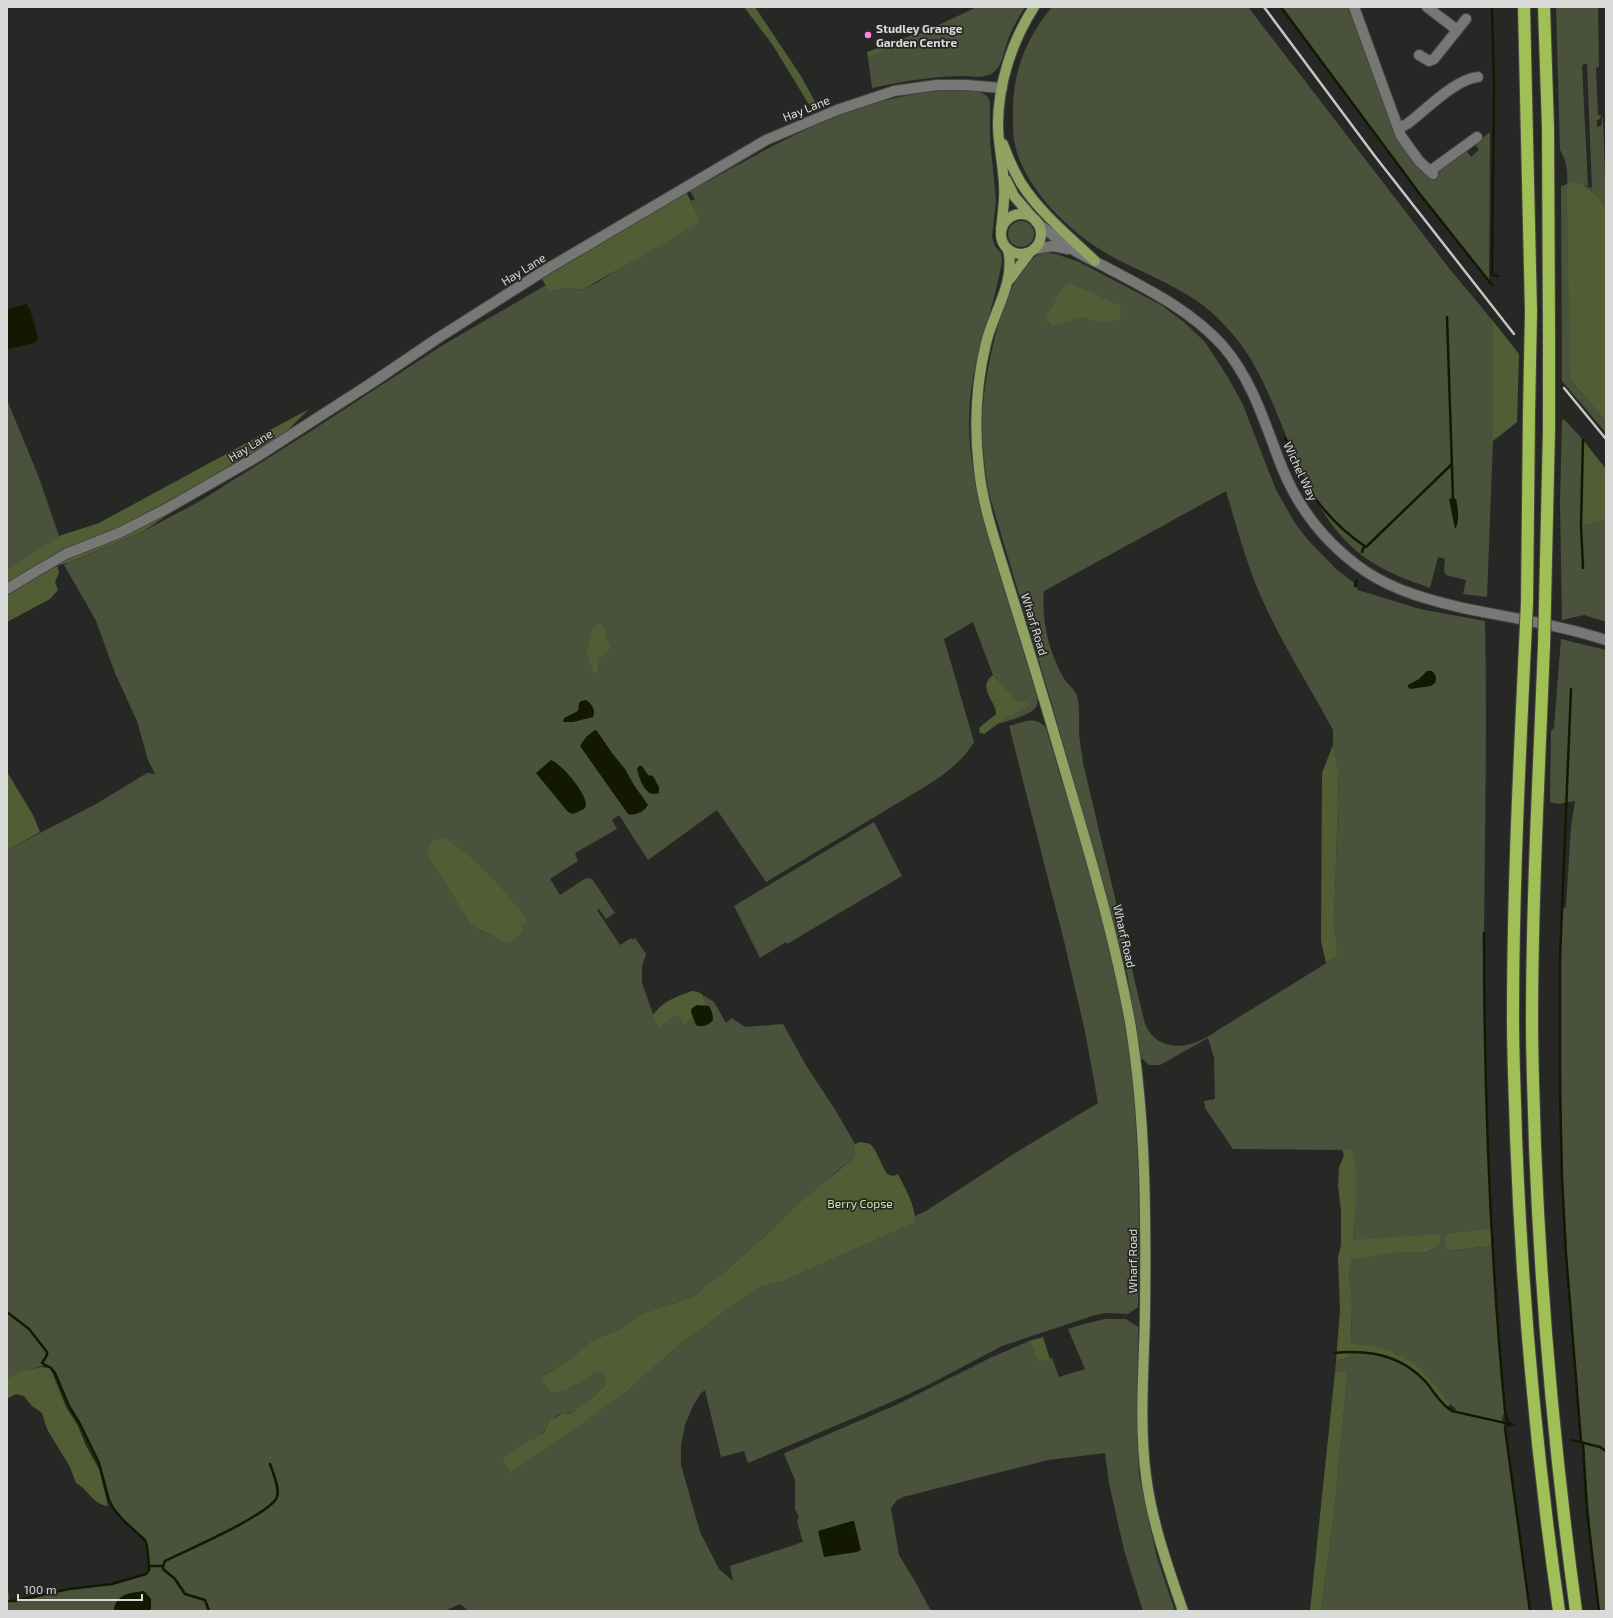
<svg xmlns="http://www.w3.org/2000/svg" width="1613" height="1618" viewBox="0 0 1613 1618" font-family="'Exo 2',sans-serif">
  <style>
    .green { fill: #4a523b; fill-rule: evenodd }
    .forest { fill: #515e35 }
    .water { fill: #121900 }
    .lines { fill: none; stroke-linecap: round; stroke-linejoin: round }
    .stream { stroke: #121900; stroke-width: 2.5 }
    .minor-casing { stroke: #454643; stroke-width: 12 }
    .major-casing { stroke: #454643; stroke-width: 12 }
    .highway-casing { stroke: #454643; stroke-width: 14 }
    .minor { stroke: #777875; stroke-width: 10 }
    .major { stroke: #90a363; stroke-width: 10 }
    .highway { stroke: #a1bf57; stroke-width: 12 }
    .rail { stroke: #c5c6c4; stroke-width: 2.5 }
    .highway-bridge-casing { stroke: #454643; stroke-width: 14; stroke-linecap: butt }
    .highway-bridge { stroke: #a1bf57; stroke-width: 12 }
    .poi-dot { fill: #f987e8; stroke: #272825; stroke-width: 1.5 }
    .labels { text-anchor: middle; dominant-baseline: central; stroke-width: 3.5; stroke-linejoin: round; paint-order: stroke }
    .poi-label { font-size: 12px; font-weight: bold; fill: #dadbd9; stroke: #272825; text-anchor: start }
    .street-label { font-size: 12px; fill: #dadbd9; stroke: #272825 }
    .park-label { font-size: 12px; fill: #d1e8a3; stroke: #272825 }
  </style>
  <rect width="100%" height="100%" fill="#272825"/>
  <g class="green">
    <path d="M 977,7 L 1025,7 C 1019,17 1012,28 1008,40 C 1004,49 1003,64 995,71 C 988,78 976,77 966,76 C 934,76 903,81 872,88 L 868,58 Z"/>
    <path d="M 1052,7 L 1248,7 L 1452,272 L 1493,321 L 1493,441 L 1487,597 L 1463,594 L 1466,580 L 1446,575 L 1444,571 L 1445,559 L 1438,557 L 1430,588 C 1410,581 1388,573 1370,561 C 1323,531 1300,470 1280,421 C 1267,389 1253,356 1229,330 C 1221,321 1210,310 1200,303 C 1170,282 1135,270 1104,252 C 1069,231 1027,190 1016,149 C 1013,138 1013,126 1013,114 C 1012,73 1026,38 1052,7 Z"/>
    <path d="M 1281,7 L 1350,7 L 1401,142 L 1436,170 L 1465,149 L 1471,157 L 1479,150 L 1475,144 L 1490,132 L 1489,282 L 1419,193 Z"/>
    <path d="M 1556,7 L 1598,7 L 1599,67 L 1596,68 L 1598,115 L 1601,115 L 1600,119 L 1597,120 L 1597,127 L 1601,126 L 1603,115 L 1606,210 C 1603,199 1594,192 1585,185 L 1570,379 L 1606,422 L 1606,433 L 1562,381 L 1561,186 L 1567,184 C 1568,171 1567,162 1560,150 ZM 1586,64 L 1587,64 L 1592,188 L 1588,187 L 1582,65 Z"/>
    <path d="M 947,90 L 979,91 L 987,96 L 990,102 L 990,140 L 996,200 L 992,237 L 995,246 L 1001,253 L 1002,261 C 995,305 977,346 971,391 C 963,453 981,513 999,572 C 1010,608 1021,644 1032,680 C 1034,687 1039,697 1037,705 C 1034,715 1007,721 997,724 L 1025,702 L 1017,700 L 993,675 L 973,622 L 944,639 L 974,742 C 954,775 914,792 883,812 C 844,835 805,859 766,882 L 717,810 L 648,860 L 619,815 L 612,820 L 617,829 L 575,853 L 578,861 L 550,879 L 560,895 L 586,878 L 592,879 L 615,913 L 606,919 L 599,909 L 597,910 L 620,945 L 631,938 L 632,940 L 635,938 L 646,954 L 642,967 L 642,983 L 658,1028 L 676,1015 L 684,1025 L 704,998 L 703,995 L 714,1002 L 726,1023 L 732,1018 L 745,1027 L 783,1024 L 807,1067 L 836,1111 L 855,1144 L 855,1154 L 852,1159 L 838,1170 L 773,1229 L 755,1244 L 728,1269 L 706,1285 L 693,1297 L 644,1313 L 620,1329 L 589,1342 L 572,1358 L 541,1377 L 554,1392 L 561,1391 L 597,1372 L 602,1372 L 606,1384 L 589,1401 L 581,1405 L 571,1414 C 552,1411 554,1422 543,1432 C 540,1435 536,1438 532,1440 L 625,1393 L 685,1340 L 758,1288 L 786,1280 L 914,1222 L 915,1216 L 926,1211 L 1012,1155 L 1098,1103 L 1085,1031 L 1064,941 L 1009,726 C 1024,722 1035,715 1046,728 C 1074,824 1107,919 1124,1017 C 1140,1113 1140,1211 1138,1307 L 1128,1314 L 1105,1313 L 1095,1315 L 1002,1346 L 930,1384 L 889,1403 L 748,1463 L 744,1451 L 721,1457 L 705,1390 L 701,1393 L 693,1406 L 685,1425 L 681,1446 L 681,1465 L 700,1532 L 719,1569 L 733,1581 L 730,1566 L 803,1542 L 797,1521 L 799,1517 L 795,1509 L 795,1480 L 784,1454 L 787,1452 L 896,1405 L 990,1358 L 1029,1341 L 1038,1362 L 1052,1358 L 1059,1377 L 1085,1369 L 1068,1329 L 1084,1324 L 1105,1319 L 1126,1319 L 1138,1327 L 1137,1424 L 1139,1475 L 1157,1558 L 1175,1611 L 1143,1611 L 1124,1550 L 1109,1483 L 1105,1453 L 1048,1460 L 903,1497 L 897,1500 L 891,1508 L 899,1555 L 916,1583 L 931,1611 L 469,1611 L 460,1604 L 444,1611 L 7,1611 L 7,1586 L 10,1601 L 14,1601 L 69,1589 L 106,1585 L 143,1575 L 146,1574 L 149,1570 L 147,1546 L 144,1540 L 124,1521 L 113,1508 L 109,1500 L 99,1463 L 80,1424 L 69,1406 L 55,1373 L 51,1368 L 44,1365 L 7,1378 L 7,850 L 96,804 L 147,773 L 155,774 L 148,760 L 137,721 L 115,673 L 96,621 L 86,603 L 64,565 L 142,532 L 200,501 L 308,433 L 443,345 L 546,285 L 549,291 L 570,288 L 582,290 L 598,282 L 626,264 L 697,213 L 691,201 L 695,199 L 690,191 C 773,146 851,97 947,90 ZM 592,630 L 605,636 L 610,642 L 599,658 L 598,672 L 592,671 L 586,653 ZM 522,926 L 525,931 L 499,938 L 481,931 Z"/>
    <circle cx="1021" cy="234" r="13"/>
    <path d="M 1042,253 L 1048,253 L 1056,254 L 1079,262 L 1161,305 L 1184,322 L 1205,342 L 1229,379 L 1243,405 L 1276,490 L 1295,523 L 1308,540 L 1336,569 L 1353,582 L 1358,590 L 1420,609 L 1485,621 C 1488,753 1483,884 1484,1015 C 1485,1086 1488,1157 1491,1228 L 1445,1234 L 1445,1244 L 1447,1251 L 1492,1246 L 1505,1411 L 1502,1419 L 1456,1409 L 1450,1404 L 1429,1379 L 1398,1354 L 1351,1342 L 1352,1302 L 1349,1269 L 1352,1258 L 1395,1253 L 1428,1252 L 1440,1243 L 1353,1241 L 1354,1221 L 1351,1148 L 1342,1150 L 1233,1149 L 1205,1108 L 1204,1101 L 1215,1099 L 1214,1058 L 1208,1038 L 1160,1065 L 1149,1065 L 1141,1058 L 1127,973 L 1118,939 L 1051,701 L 989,494 C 985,470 982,446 982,421 C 983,383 1002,268 1042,253 ZM 1226,491 C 1237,528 1247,566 1263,601 C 1283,646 1310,687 1333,730 L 1333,745 L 1339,772 L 1334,923 L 1338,956 L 1218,1030 C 1195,1048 1159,1056 1145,1024 L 1083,763 C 1082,752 1079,741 1079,730 C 1079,719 1080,708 1077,696 C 1075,689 1067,684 1063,677 C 1049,653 1041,618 1044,591 Z"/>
    <path d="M 7,400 L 38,475 L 59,536 L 7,571 Z"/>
    <path d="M 1564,419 L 1583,440 L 1581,526 L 1606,521 L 1606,622 L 1584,615 L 1562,620 L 1560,503 L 1562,420 Z"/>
    <path d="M 1561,639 L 1606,650 L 1606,1611 L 1599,1611 L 1599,1610 L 1594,1570 L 1583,1444 L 1581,1441 L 1566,1254 L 1562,1178 L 1560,958 L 1562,909 L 1566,907 L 1571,827 L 1575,801 L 1558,804 L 1550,802 L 1551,731 L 1554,728 Z"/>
    <path d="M 874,822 L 902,876 L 787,944 L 786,942 L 760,958 L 734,906 Z"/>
    <path d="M 1350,1351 C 1359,1350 1369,1353 1378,1355 C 1402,1360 1415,1369 1431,1389 C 1437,1397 1443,1405 1452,1411 L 1503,1423 L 1505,1428 L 1530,1611 L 1321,1611 L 1334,1514 L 1348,1369 L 1335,1372 L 1336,1361 L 1350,1357 Z"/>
  </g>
  <g class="forest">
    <path d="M 744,7 L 755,7 L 801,76 L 818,107 L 813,111 L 772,44 Z"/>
    <path d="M 913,35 L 915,36 L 868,58 L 867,52 Z"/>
    <path d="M 1574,182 C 1588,186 1602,196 1606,210 L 1606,422 L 1570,379 L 1567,184 Z"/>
    <path d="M 686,192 L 697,213 L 699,221 L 697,224 L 582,290 L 570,288 L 549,291 L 542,279 Z"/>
    <path d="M 1070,283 L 1120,306 L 1121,315 L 1119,319 L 1104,323 L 1083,317 L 1052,326 L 1047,320 L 1047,315 L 1063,288 Z"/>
    <path d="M 1493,321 L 1519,354 L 1517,422 L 1493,441 Z"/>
    <path d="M 309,409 L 288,430 L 249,460 L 142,532 L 68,563 L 55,566 L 58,567 L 59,573 L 55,582 L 58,590 L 50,599 L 7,622 L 7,596 L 32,579 L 7,588 L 7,571 L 9,569 L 59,536 L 99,523 Z"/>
    <path d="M 1583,440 L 1606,469 L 1606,521 L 1581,526 Z"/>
    <path d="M 599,624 L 602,624 L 606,629 L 605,636 L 610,642 L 611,647 L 599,658 L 598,672 L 595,674 L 592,671 L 586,653 L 592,630 Z"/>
    <path d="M 993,675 L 1017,700 L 1029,703 L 1029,706 L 1003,720 L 984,734 L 980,733 L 979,728 L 996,714 C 997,702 976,688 993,675 Z"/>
    <path d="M 1333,745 L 1339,772 L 1334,923 L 1338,956 L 1326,963 L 1321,941 L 1322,773 Z"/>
    <path d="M 7,772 L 33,815 L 40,832 L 7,850 Z"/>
    <path d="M 445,838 C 478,860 505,890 528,922 L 522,926 L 525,931 L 507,944 C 496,935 483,933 472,925 L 429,857 L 428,851 L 431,842 L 438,839 Z"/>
    <path d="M 692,991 L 698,992 L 703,995 L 705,1005 L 684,1025 L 676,1015 L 658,1029 L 653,1015 C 664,1000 676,997 692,991 Z"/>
    <path d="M 860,1142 C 863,1143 868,1143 870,1144 C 875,1147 883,1168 887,1174 L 893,1176 L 898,1174 C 905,1189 916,1206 915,1222 L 786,1280 L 758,1288 L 685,1340 L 625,1393 L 510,1473 L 502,1457 L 532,1440 L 544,1432 L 551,1420 L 563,1413 L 571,1414 L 581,1405 L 589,1401 L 606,1384 L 602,1372 L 597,1372 C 588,1377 563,1394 553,1392 C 547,1390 544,1382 541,1377 L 572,1358 L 589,1342 L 620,1329 L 644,1313 L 693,1297 L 706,1285 L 728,1269 L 755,1244 L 773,1229 L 801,1202 L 852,1159 L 855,1154 L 855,1144 Z"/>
    <path d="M 1351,1148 C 1362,1178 1354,1209 1353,1240 L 1440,1234 L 1440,1243 L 1428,1252 L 1395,1253 L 1352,1259 L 1349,1270 L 1352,1302 L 1351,1342 C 1366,1346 1384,1348 1399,1355 C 1421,1364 1436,1387 1450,1404 L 1447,1408 C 1439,1402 1433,1390 1426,1382 C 1406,1360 1383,1354 1354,1351 L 1350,1351 L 1350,1357 L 1336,1361 L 1340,1310 L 1338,1258 L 1341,1245 L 1341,1210 L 1338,1186 L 1339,1168 L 1344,1155 L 1342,1150 Z"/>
    <path d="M 1491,1228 L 1492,1246 L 1447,1251 L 1445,1244 L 1445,1234 Z"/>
    <path d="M 1043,1337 L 1050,1359 L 1038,1362 L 1029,1341 Z"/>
    <path d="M 41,1367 L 49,1368 L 52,1372 L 66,1407 L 78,1426 L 86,1446 L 99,1469 L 108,1506 C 92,1504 89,1490 76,1483 L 70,1467 L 47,1429 L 42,1413 L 32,1406 L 24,1396 L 16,1394 L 7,1399 L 7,1378 L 24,1371 Z"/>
    <path d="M 1348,1369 L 1334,1514 L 1321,1611 L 1310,1611 L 1335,1372 Z"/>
    <path d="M 1456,1409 L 1502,1419 L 1503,1423 L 1457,1413 L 1454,1412 Z"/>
  </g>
  <g class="water">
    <path d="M 26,304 L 30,309 L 38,338 L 35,343 L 8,349 L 7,309 Z"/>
    <path d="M 1453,498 L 1456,499 C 1458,508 1460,522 1455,529 L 1449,499 Z"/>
    <path d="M 1427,671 L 1432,671 C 1436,675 1437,678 1435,683 L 1431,686 L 1410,689 L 1408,687 L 1408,685 L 1419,679 Z"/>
    <path d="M 586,700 C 592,704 596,710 593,717 L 573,722 L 563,722 L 564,718 L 578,711 L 579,703 L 581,701 Z"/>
    <path d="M 595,730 L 597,731 L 612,753 L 625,769 L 634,785 L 648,805 C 644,812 635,816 628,814 L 580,746 L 586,737 Z"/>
    <path d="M 551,760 C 562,764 587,794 586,806 L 584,809 L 573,814 L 568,812 L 536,773 Z"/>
    <path d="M 639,766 L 642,766 L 648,775 L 653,776 L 659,787 L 659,793 C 645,798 640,780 637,769 Z"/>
    <path d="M 697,1005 L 709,1006 C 712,1011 713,1015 713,1020 C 709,1025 702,1028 696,1025 L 691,1012 L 692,1008 Z"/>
    <path d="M 852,1521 L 854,1521 L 861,1550 L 857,1552 L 824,1557 L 818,1531 Z"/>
    <path d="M 144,1591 L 151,1599 L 151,1609 L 149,1611 L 115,1611 L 114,1609 C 117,1593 131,1593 144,1591 Z"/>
  </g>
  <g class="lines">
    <g class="stream">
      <path d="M 1281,7 L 1419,193 L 1492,285 L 1493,285"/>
      <path d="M 1492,7 L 1494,87 L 1492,275 L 1498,276"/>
      <path d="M 1447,317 L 1453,498"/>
      <path d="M 1285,438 C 1291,451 1295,465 1302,478 C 1318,506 1339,529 1366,547 L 1451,465"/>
      <path d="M 1362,552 L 1364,546"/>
      <path d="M 1583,568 L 1581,526 L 1583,440"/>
      <path d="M 1355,586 L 1357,580"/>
      <path d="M 1571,689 L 1560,958 L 1560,1092 L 1562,1178 L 1566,1254 L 1581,1441"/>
      <path d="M 1484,933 C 1484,1092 1490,1252 1505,1411 L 1508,1423 L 1514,1425"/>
      <path d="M 7,1312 L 29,1329 L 47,1352 L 47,1355 L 42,1363 L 51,1368 L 55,1373 L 69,1406 L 80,1424 L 99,1463 L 109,1500 L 113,1508 L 124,1521 L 145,1540 L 147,1546 L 149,1566 L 163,1566"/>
      <path d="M 1334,1353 C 1369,1349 1401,1355 1425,1381 C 1434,1391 1440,1404 1452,1411 L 1510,1424"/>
      <path d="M 1510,1425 L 1506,1426 L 1505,1428 L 1530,1611"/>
      <path d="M 1572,1440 L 1600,1447 L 1606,1451"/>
      <path d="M 1583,1443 L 1587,1512 L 1599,1611"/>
      <path d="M 7,1601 L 14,1601 L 69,1589 L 112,1584 L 146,1574 L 149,1570 L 149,1566"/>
      <path d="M 209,1611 L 205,1600 L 185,1594 L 175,1579 L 163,1569 L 163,1566 L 165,1561 C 185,1551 271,1514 277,1497 C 280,1488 273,1473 270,1464"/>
    </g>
    <defs>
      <g id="minor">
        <path d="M 1354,7 L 1401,136 L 1419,161 L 1433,174"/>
        <path d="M 1427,7 L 1457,30"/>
        <path d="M 1419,55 L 1429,61 L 1434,59 L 1466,19"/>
        <path d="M 1399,128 L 1407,124 C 1426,110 1455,79 1478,77"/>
        <path d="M 1430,171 L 1477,137"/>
        <path d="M 1036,222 C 1048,231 1059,241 1072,249 C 1081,255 1092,260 1102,265 C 1145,288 1190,309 1223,346 C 1254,382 1266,428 1283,470 C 1300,511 1329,546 1365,571 C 1395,591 1429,600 1463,608 C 1511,618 1560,625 1606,640"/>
        <path d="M 1034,249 L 1053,246 L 1068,249"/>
        <path d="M 7,589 L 35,572 L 66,554 L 119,533 L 166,509 L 255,458 L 373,382 L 438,338 L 547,269 L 766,140 L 837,110 L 894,91 L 937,85 L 966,85 L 1002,88"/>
      </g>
      <g id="major">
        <path d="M 1003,144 C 1008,158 1014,171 1021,183 C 1040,213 1070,237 1095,261"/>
        <path d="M 1006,180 L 1014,196 L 1032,217"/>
        <circle cx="1021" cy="234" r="20"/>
        <path d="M 1001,229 C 1003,211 1006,192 1003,174 C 1002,158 998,142 998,125 C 998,84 1012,41 1034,7"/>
        <path d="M 1008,250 C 1016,281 993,313 986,343 C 976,384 974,427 979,469 C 982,499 991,528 1000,557 C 1009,586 1018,615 1027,644 C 1043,695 1058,747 1073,798 C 1095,872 1116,946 1130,1022 C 1146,1119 1146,1217 1145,1315 C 1144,1368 1139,1423 1146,1476 C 1152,1523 1168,1567 1183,1611"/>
        <path d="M 1010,279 L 1030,252"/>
      </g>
      <g id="highway">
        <path d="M 1524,7 L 1531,312"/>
        <path d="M 1544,7 L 1548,128 L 1549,336"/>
        <path d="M 1527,603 L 1529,413"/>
        <path d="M 1545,604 L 1549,429"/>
        <path d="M 1525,645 C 1519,770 1513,894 1513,1019 C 1513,1058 1515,1097 1516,1136 C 1522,1295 1536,1453 1559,1611"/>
        <path d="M 1544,645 C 1539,772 1532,898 1532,1024 C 1532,1065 1534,1106 1535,1146 C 1541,1302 1555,1457 1576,1611"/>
      </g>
    </defs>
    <use href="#minor" class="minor-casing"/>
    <use href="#major" class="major-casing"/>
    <use href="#highway" class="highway-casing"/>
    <use href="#minor" class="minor"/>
    <use href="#major" class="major"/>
    <use href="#highway" class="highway"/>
    <g class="rail">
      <path d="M 1264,7 L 1374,155 L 1514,334"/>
      <path d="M 1564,388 L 1606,439"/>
    </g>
    <defs>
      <g id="highway-bridge">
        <path d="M 1529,413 L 1531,312"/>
        <path d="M 1549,429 L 1549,336"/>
        <path d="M 1525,645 L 1527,603"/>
        <path d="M 1544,645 L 1545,604"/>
      </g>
    </defs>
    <use href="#highway-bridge" class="highway-bridge-casing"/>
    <use href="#highway-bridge" class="highway-bridge"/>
  </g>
  <circle class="poi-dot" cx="868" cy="35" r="4"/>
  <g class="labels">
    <g class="poi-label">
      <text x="876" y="28">Studley Grange<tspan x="876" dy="14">Garden Centre</tspan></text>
    </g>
    <g class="street-label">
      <text transform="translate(806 108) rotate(-22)">Hay Lane</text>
      <text transform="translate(523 269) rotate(-32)">Hay Lane</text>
      <text transform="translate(250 445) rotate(-32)">Hay Lane</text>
      <text transform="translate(1301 471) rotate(65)">Wichel Way</text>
      <text transform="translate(1035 624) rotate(73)">Wharf Road</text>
      <text transform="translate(1125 936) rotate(77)">Wharf Road</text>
      <text transform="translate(1132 1261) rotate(-90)">Wharf Road</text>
    </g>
    <g class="park-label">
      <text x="860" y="1203">Berry Copse</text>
    </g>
  </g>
  <rect width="1613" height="1618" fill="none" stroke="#dadbd9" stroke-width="16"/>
  <path d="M18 1594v6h124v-6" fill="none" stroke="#dadbd9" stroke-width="2"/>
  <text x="24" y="1594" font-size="12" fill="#dadbd9" stroke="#272825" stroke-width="3" paint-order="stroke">100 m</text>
</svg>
